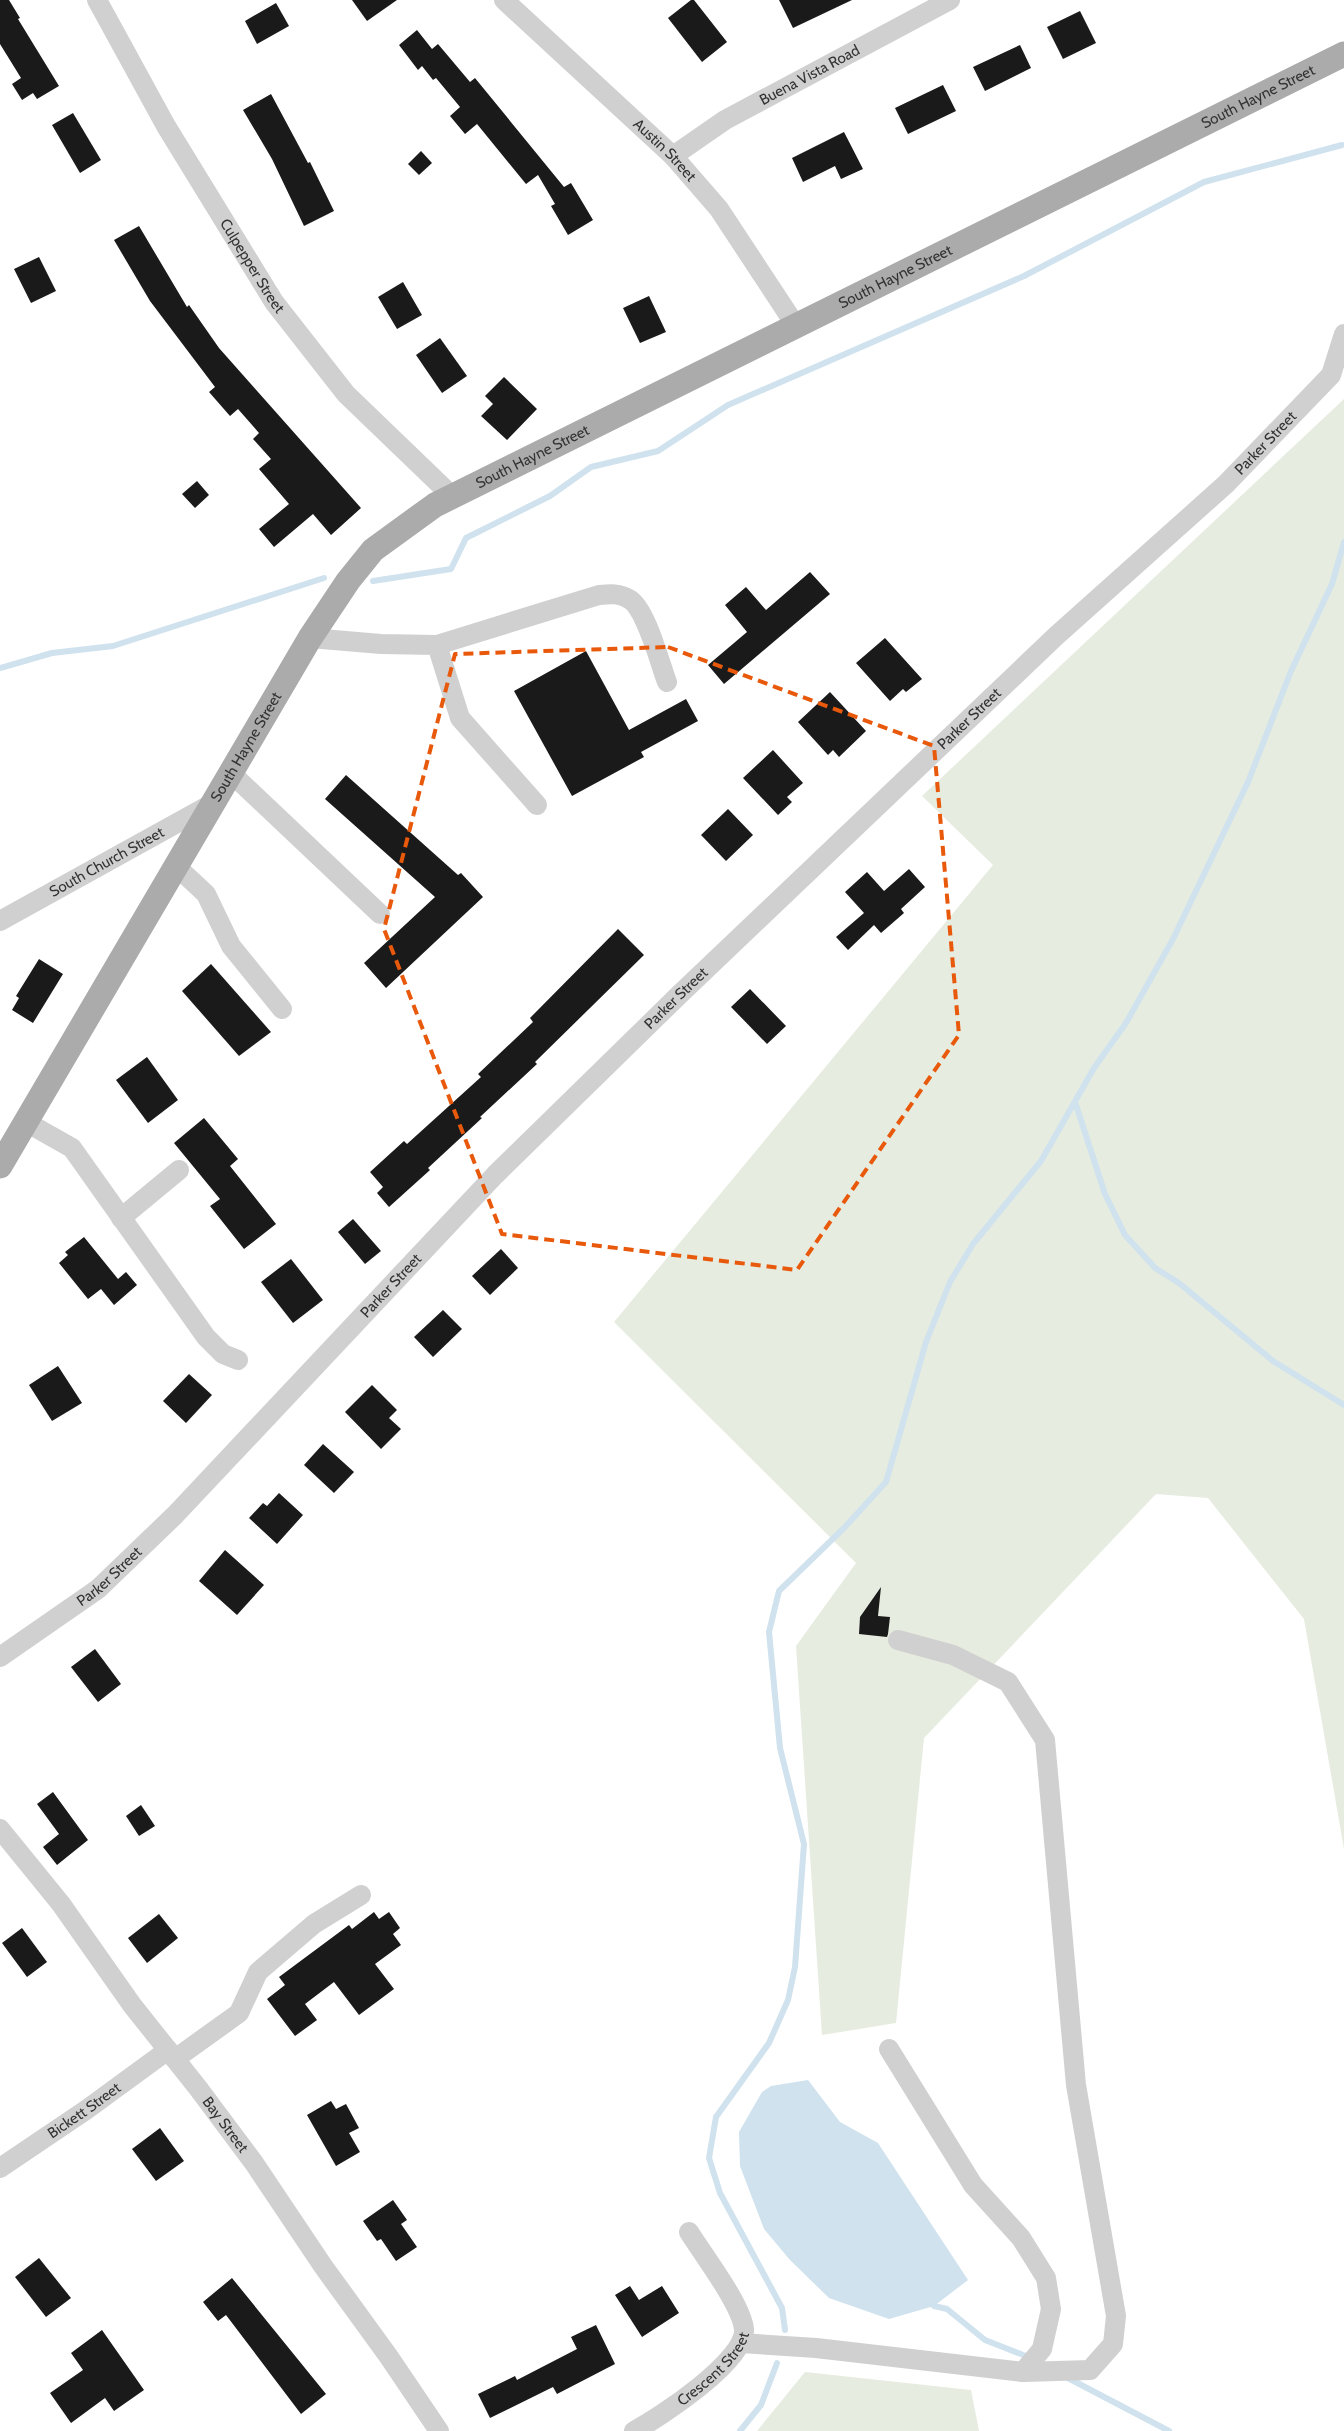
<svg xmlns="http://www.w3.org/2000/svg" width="1344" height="2431" viewBox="0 0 1344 2431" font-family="Cabin,sans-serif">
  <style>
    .green { fill: #e6ecdf }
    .water { fill: #cfe2ee }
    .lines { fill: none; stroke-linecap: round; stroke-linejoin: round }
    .stream { stroke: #cfe2ee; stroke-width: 6 }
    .building { fill: #1a1a1a }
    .minor { stroke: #d0d0d0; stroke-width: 20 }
    .major { stroke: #ababab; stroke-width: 25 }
    .marked { fill: none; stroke: #e8590c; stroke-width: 4; stroke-dasharray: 10 6; stroke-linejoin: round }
    .labels { text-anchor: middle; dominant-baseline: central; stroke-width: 5; stroke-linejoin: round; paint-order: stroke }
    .street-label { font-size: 15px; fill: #333; stroke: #fff }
  </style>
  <rect width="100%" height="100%" fill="#fff"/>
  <g class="green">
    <path d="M 1344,399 L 1344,1849 L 1304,1619 L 1208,1498 L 1156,1494 L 924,1738 L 896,2023 L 822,2035 L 796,1646 L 856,1563 L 614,1322 L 993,865 L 922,796 Z"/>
    <path d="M 805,2372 L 971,2390 L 979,2431 L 757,2431 Z"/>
  </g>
  <path class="water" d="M 808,2080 L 840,2122 L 878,2143 L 968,2280 L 934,2306 L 889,2319 L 829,2298 L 790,2260 L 764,2229 L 740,2166 L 739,2132 L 762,2092 L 771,2086 Z"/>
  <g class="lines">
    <g class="stream">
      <path d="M 373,581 L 451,569 L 466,538 L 550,496 L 591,467 L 658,451 L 728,405 L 1024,276 L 1204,182 L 1342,145"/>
      <path d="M 0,668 L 52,653 L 113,646 L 324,578"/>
      <path d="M 1075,1102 L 1105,1194 L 1125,1235 L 1155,1268 L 1179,1283 L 1273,1361 L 1344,1405"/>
      <path d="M 934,2306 L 947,2309 L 985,2340 L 1031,2358"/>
      <path d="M 785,2330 L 782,2308 L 720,2193 L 709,2158 L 716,2117 L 769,2043 L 788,2000 L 795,1967 L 804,1844 L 780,1748 L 769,1632 L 779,1591 L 844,1528 L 886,1482 L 926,1342 L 950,1282 L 973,1244 L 1041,1161 L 1094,1068 L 1126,1023 L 1173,939 L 1248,782 L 1291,671 L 1332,584 L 1344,542"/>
      <path d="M 1066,2377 L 1169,2431"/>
      <path d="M 740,2431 L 761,2405 L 777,2363"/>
    </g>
  </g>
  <g class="building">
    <path d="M 0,0 L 9,0 L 20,18 L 18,19 L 59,86 L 37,99 L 33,93 L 22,100 L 12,84 L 21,78 L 0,44 Z"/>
    <path d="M 352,0 L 397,0 L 367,21 Z"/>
    <path d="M 691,0 L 694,0 L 727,42 L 702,62 L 668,18 Z"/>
    <path d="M 779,0 L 852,0 L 793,28 Z"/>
    <path d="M 276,3 L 289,26 L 257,44 L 245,21 Z"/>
    <path d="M 1080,11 L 1096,43 L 1063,59 L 1047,27 Z"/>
    <path d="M 417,30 L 432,49 L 438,44 L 470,82 L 475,78 L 564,187 L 571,183 L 593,220 L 568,235 L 551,206 L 555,204 L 538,175 L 526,184 L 477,124 L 465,134 L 450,116 L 460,107 L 436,78 L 433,80 L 422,66 L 418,70 L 399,45 Z"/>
    <path d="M 1020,45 L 1031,68 L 985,91 L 973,67 Z"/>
    <path d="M 943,85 L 956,111 L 908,134 L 895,108 Z"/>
    <path d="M 271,94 L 308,163 L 310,162 L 334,211 L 304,226 L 272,159 L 243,110 Z"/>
    <path d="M 73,113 L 101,160 L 80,173 L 52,125 Z"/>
    <path d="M 844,132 L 863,169 L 841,179 L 835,166 L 803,182 L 792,158 Z"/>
    <path d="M 421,151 L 432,163 L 419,175 L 408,164 Z"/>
    <path d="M 139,226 L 187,307 L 189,305 L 219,348 L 361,508 L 331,535 L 313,514 L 274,547 L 259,529 L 289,504 L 259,469 L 271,459 L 253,439 L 259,433 L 238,409 L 230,416 L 209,392 L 215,387 L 150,301 L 114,240 Z"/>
    <path d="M 39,257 L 56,291 L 31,303 L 14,269 Z"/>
    <path d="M 403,282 L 422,315 L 397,329 L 378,297 Z"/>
    <path d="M 649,296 L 666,332 L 640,343 L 623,308 Z"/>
    <path d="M 440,338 L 467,376 L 442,393 L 416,355 Z"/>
    <path d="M 504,377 L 537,409 L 507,440 L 481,416 L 493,404 L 485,396 Z"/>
    <path d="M 197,481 L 209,495 L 195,508 L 182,494 Z"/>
    <path d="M 810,572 L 830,594 L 724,684 L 708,665 L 747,632 L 725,605 L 746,587 L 766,610 Z"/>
    <path d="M 885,638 L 922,679 L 906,692 L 903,689 L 890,701 L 856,663 Z"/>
    <path d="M 586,651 L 629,730 L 686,699 L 698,721 L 641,752 L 644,757 L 572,796 L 514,691 Z"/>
    <path d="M 830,692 L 866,731 L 839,757 L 833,750 L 828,755 L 798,722 Z"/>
    <path d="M 773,750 L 803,783 L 787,797 L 792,802 L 778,815 L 743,778 Z"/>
    <path d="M 346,775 L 458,875 L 461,873 L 483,897 L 386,988 L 364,963 L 435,897 L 325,799 Z"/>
    <path d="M 728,809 L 753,835 L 726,861 L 701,835 Z"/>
    <path d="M 909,869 L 925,887 L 901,909 L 904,913 L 881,933 L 874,925 L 848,950 L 836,937 L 864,913 L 845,892 L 867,872 L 884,891 Z"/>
    <path d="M 618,929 L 644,955 L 535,1062 L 537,1064 L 480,1117 L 482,1118 L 428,1168 L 430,1170 L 389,1207 L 377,1193 L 383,1187 L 370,1172 L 404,1141 L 407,1144 L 481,1077 L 478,1074 L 533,1022 L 530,1018 Z"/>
    <path d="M 39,959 L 63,974 L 33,1023 L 12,1010 L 19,998 L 16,996 Z"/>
    <path d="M 211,964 L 271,1032 L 239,1056 L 182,991 Z"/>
    <path d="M 750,989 L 786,1026 L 767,1044 L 731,1007 Z"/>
    <path d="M 147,1057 L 178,1100 L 148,1123 L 116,1080 Z"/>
    <path d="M 204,1118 L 238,1159 L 230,1166 L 276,1224 L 244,1249 L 210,1206 L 220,1199 L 174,1143 Z"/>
    <path d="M 353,1219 L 381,1251 L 365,1264 L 338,1232 Z"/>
    <path d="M 84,1237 L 118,1279 L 126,1272 L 137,1285 L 114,1305 L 101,1289 L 88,1299 L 59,1263 L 68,1255 L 65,1252 Z"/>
    <path d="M 501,1249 L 518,1268 L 490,1295 L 472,1276 Z"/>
    <path d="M 291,1259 L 323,1300 L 293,1323 L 261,1282 Z"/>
    <path d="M 443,1310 L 462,1329 L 433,1357 L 414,1337 Z"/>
    <path d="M 58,1366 L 82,1403 L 52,1421 L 29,1385 Z"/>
    <path d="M 189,1374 L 212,1395 L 186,1423 L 163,1401 Z"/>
    <path d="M 372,1385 L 397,1410 L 389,1418 L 401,1429 L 381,1449 L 345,1412 Z"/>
    <path d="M 323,1444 L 354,1472 L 334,1493 L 304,1465 Z"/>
    <path d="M 279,1493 L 303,1515 L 277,1544 L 249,1518 L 263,1503 L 267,1506 Z"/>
    <path d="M 225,1550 L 264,1585 L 237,1615 L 199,1581 Z"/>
    <path d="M 881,1587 L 878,1616 L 890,1617 L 888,1634 L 887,1637 L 859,1634 L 860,1617 Z"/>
    <path d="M 95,1649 L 121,1684 L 98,1702 L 71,1667 Z"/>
    <path d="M 53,1792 L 88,1840 L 57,1865 L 43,1847 L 59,1834 L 37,1804 Z"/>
    <path d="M 141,1805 L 155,1826 L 139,1836 L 126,1816 Z"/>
    <path d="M 374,1912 L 379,1919 L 389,1912 L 400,1928 L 393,1934 L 401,1945 L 375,1964 L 394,1989 L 359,2015 L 334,1982 L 305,2004 L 317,2020 L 295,2036 L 267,1999 L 285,1985 L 279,1977 L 349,1925 L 352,1929 Z"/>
    <path d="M 159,1914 L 178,1938 L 147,1963 L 128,1938 Z"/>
    <path d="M 22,1928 L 47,1962 L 27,1977 L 2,1943 Z"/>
    <path d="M 331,2101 L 336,2109 L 346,2104 L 359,2128 L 349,2133 L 360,2152 L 336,2166 L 307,2115 Z"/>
    <path d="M 160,2128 L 184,2161 L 156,2181 L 132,2149 Z"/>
    <path d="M 393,2200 L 407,2220 L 401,2224 L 417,2247 L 396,2261 L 381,2239 L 377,2241 L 363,2221 Z"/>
    <path d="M 39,2258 L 71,2298 L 46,2317 L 15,2277 Z"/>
    <path d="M 232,2278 L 326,2394 L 301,2414 L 226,2315 L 218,2321 L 203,2302 Z"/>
    <path d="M 630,2286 L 639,2300 L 662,2286 L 679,2313 L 642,2337 L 615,2295 Z"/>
    <path d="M 596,2325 L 615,2364 L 557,2394 L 553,2387 L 490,2418 L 478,2394 L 515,2376 L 517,2380 L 577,2349 L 571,2337 Z"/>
    <path d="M 102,2330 L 144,2390 L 114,2411 L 105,2398 L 71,2423 L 50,2393 L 83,2370 L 71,2353 Z"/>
  </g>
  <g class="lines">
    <g class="minor">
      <path id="s1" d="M 97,0 L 166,126 L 274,302 L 346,394 L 452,496"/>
      <path id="s2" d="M 504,0 L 673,156 L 719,209 L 796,326"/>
      <path id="s3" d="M 673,156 L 725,120 L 950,0"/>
      <path d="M 310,638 L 381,644 L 437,645 L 460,718 L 537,805"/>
      <path d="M 437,645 L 599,595 C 610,594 619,593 629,599 C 646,608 660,664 667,682"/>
      <path d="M 232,774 L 380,914"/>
      <path d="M 177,867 L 206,894 L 231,946 L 282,1009"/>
      <path id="s4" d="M 0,921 L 215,802"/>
      <path d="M 26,1122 L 72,1148 L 206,1337 L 223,1354 L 238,1360"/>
      <path d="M 121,1218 L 179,1170"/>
      <path id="s5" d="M 0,1657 L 98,1589 L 175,1515 L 495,1175 L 679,995 L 1056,636 L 1226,484 L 1331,375 L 1344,334"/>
      <path id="s6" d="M 0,1829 L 61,1904 L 132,2005 L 198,2088 L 254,2163 L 323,2266 L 389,2357 L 439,2431"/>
      <path d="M 889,2049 L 973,2185 L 1021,2238 L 1046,2278 L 1051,2309 L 1042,2349 L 1023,2372"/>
      <path d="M 175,2059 L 239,2013 L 258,1972 L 314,1924 L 361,1895"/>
      <path id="s7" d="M 0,2168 L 86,2110 L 168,2050"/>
      <path d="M 741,2343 L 816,2348 L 1023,2372 L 1090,2370 L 1113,2344 L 1116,2316 L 1076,2085 L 1045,1740 L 1008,1682 L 953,1655 L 898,1640"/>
      <path id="s8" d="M 634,2431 C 659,2418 747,2360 744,2329 C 741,2304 704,2256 689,2232"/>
    </g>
    <path class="major" id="s9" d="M 0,1166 L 310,638 L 348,581 L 373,550 L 435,505 L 1344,54"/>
  </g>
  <path class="marked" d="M 668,647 L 934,746 L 959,1035 L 797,1270 L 502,1234 L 384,929 L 455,654 Z"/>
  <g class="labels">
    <g class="street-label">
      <text stroke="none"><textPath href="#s3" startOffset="159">Buena Vista Road</textPath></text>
      <text stroke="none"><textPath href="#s9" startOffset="1716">South Hayne Street</textPath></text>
      <text stroke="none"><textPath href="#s2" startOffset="220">Austin Street</textPath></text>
      <text stroke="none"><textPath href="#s1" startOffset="308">Culpepper Street</textPath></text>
      <text stroke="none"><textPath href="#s9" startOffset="1311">South Hayne Street</textPath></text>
      <text stroke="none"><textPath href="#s5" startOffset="1756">Parker Street</textPath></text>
      <text stroke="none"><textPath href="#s9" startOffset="906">South Hayne Street</textPath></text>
      <text stroke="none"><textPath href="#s5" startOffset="1351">Parker Street</textPath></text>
      <text stroke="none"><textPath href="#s9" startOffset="486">South Hayne Street</textPath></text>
      <text stroke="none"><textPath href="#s4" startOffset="122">South Church Street</textPath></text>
      <text stroke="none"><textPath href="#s5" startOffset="946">Parker Street</textPath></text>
      <text stroke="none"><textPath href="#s5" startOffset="541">Parker Street</textPath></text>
      <text stroke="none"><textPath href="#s5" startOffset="136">Parker Street</textPath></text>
      <text stroke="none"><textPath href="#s7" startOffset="102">Bickett Street</textPath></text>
      <text stroke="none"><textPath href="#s6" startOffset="372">Bay Street</textPath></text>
      <text stroke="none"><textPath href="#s8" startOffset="102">Crescent Street</textPath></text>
    </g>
  </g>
</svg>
